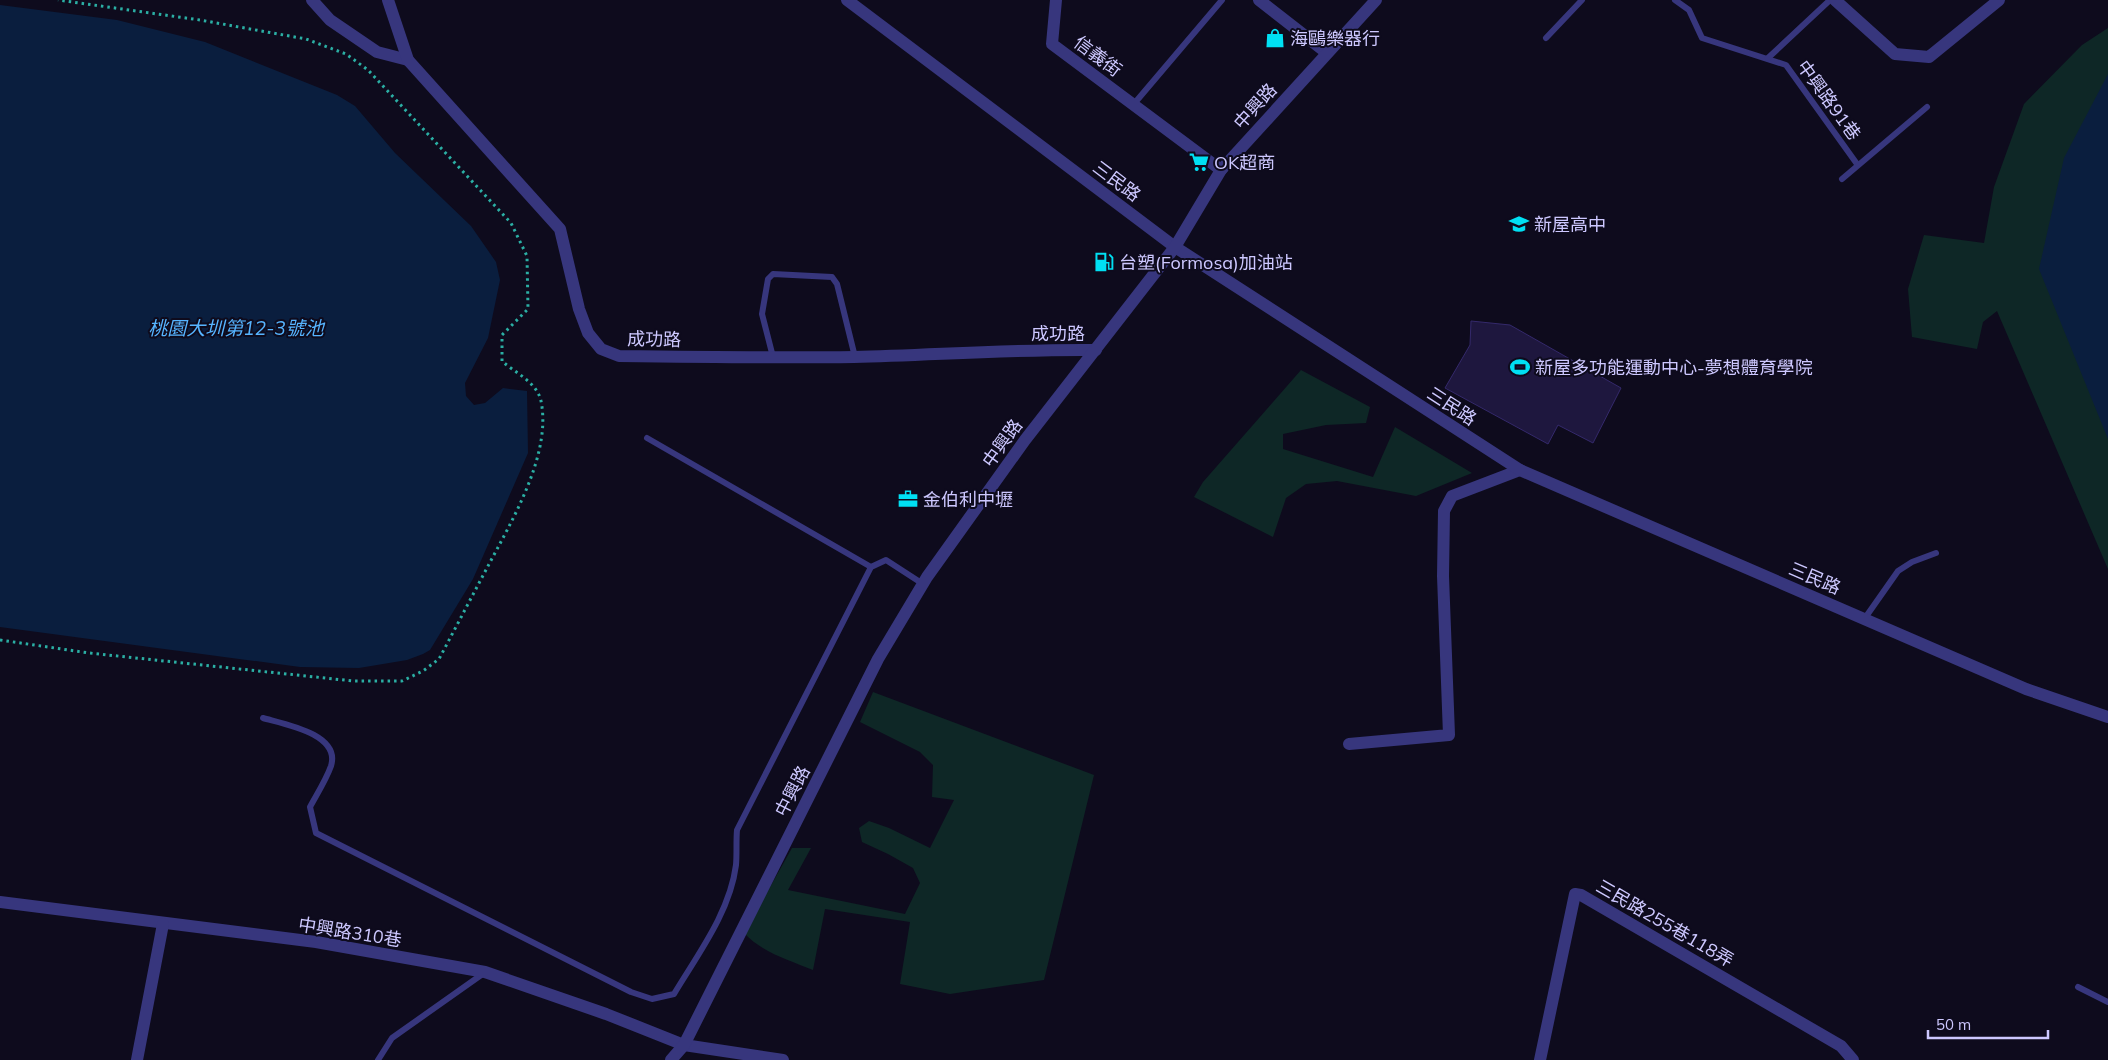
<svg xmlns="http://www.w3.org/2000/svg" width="2108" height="1060" viewBox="0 0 2108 1060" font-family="Mulish,'Noto Sans TC',sans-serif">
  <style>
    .green { fill: #0e2726 }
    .water { fill: #0a1e3e }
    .building { fill: #1e173e; stroke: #34296b }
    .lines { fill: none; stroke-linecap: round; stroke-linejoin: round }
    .path { stroke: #2bafa4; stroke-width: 3; stroke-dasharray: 2.5 4; stroke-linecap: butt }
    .service { stroke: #37367d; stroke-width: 6 }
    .minor { stroke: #37367d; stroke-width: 12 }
    .tertiary { stroke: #37367d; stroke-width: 12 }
    .labels { text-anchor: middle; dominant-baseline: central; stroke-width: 4; stroke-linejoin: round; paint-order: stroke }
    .poi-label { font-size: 18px; fill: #cdc8ff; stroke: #0e0b1d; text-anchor: start }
    .street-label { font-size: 18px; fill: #cdc8ff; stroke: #0e0b1d }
    .water-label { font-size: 19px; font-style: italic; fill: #56b4ff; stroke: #0e0b1d }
  </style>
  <rect width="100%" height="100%" fill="#0e0b1d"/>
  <g class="green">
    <path d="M 2108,28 L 2108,569 L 1997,311 L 1983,322 L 1977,349 L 1912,337 L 1908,289 L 1924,235 L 1984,243 L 1994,187 L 2024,104 L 2082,45 Z"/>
    <path d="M 1301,370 L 1370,407 L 1366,423 L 1326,425 L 1283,434 L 1283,449 L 1373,477 L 1395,427 L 1472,473 L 1416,496 L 1337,481 L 1306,484 L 1286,498 L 1273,537 L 1194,497 L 1203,482 Z"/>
    <path d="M 873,692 L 1094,775 L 1044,980 L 950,994 L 900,984 L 910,922 L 825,909 L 813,970 C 789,960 763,953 744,933 L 792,848 L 811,848 L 788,890 L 905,914 L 920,883 L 913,868 L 888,854 L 862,842 L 859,828 L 869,821 L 889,828 L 930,848 L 954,800 L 932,797 L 933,765 L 920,752 L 860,722 Z"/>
  </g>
  <g class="water">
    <path d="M 0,5 L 117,20 L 205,42 L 337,95 L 355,106 L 395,153 L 471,226 L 496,262 L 500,280 L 488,338 L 465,383 L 466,396 L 474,405 L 485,403 L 503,388 L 527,391 L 528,453 L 473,579 L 430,650 L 423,654 L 407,660 L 359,668 L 300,667 L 0,627 Z"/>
    <path d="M 2108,74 L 2108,439 L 2039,269 L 2064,158 Z"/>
  </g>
  <path class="building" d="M 1471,321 L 1510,325 L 1621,388 L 1593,443 L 1558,425 L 1548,444 L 1445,388 L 1470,345 Z"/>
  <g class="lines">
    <path class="path" d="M 0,640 L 89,653 L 353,681 L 402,681 L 423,671 L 439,659 C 455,629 471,598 487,568 C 511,522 552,455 541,401 C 537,382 515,373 502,361 L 502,335 L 528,309 L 527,256 L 511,223 L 368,70 L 346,54 L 306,39 L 200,20 L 58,0"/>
    <g class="service">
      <path d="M 1675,0 L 1689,10 L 1702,38 L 1786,65 L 1857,164"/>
      <path d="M 1546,38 L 1582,0"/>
      <path d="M 1768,58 L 1830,0"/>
      <path d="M 1133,105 L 1222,0"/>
      <path d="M 1842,179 L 1927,107"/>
      <path d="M 773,357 L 762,314 L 768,279 L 773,274 L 832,277 L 837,284 L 855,357"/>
      <path d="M 647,438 L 871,567"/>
      <path d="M 1865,618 L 1898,571 L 1912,562 L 1936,553"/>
      <path d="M 263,718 C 284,724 341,734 331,766 C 326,780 317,794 310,807 L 316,833 L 631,992 L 652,999 L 674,994 C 698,954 730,912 736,865 C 737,853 736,841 737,830 L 871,567 L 886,560 L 923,584"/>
      <path d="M 2078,987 L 2108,1002"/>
      <path d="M 378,1060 L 392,1038 L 484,973"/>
    </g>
    <g class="minor">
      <path d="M 312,0 L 330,20 L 377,52 L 408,60"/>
      <path d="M 388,0 L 408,60 L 560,229 L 579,309 L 588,333 L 601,349 L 619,356 C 697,357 776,358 854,357 C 935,355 1015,349 1096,350"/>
      <path d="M 1056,0 L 1052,44 L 1221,170"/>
      <path d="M 1259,0 L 1327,53"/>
      <path d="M 1835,0 L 1895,54 L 1929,57 L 1999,0"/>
      <path d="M 1349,744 L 1449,735 L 1443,576 L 1444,511 L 1452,496 L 1520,470"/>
      <path d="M 0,902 L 316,942 L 485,972 L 606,1014 L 684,1045 L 783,1060"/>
      <path d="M 137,1060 L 163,924"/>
      <path d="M 1540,1060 L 1575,894 L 1581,895 L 1841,1046 L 1853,1060"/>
    </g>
    <g class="tertiary">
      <path d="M 847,0 L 1175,247 L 1520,470 L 2026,689 L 2108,717"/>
      <path d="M 671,1060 L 684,1045 L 878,659 L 927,577 L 1025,440 L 1175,247 L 1221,170 L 1376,0"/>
    </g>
  </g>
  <defs>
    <symbol id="shop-bare" viewBox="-9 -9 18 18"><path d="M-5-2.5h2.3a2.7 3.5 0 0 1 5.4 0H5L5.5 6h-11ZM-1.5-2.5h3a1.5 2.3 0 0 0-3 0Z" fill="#00e0f3" stroke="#0e0b1d" stroke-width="2.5" paint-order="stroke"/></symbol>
    <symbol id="supermarket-bare" viewBox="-9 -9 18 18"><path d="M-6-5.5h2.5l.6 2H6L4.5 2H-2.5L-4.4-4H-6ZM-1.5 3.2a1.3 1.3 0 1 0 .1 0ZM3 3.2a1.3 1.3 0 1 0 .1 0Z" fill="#00e0f3" stroke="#0e0b1d" stroke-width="2.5" paint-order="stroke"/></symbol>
    <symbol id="school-bare" viewBox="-9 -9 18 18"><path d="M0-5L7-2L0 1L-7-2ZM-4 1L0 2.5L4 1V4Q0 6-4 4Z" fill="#00e0f3" stroke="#0e0b1d" stroke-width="2.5" paint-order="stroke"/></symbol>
    <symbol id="fuel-bare" viewBox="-9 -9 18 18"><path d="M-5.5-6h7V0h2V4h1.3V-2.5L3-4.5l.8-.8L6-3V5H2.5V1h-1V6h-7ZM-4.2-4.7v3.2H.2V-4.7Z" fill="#00e0f3" stroke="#0e0b1d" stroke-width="2.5" paint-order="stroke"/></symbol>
    <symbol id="stadium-bare" viewBox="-9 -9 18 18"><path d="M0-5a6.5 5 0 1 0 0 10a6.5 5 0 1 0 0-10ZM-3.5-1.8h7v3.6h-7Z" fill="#00e0f3" stroke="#0e0b1d" stroke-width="2.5" paint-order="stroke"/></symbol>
    <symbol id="office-bare" viewBox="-9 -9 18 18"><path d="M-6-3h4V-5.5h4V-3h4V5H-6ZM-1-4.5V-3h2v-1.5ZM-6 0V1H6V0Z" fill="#00e0f3" stroke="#0e0b1d" stroke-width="2.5" paint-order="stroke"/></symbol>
  </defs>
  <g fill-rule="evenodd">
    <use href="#shop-bare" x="1261" y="24" width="28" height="28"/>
    <use href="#supermarket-bare" x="1185" y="148" width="28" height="28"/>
    <use href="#school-bare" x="1505" y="210" width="28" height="28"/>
    <use href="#fuel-bare" x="1090" y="248" width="28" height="28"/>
    <use href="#stadium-bare" x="1506" y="353" width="28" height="28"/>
    <use href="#office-bare" x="894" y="485" width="28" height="28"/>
  </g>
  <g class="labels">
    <g class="poi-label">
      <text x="1290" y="38">海鷗樂器行</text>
      <text x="1214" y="162">OK超商</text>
      <text x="1534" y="224">新屋高中</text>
      <text x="1119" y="262">台塑(Formosa)加油站</text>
      <text x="1535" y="367">新屋多功能運動中心-夢想體育學院</text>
      <text x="923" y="499">金伯利中壢</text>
    </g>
    <g class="street-label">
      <text transform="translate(1098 56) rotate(37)">信義街</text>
      <text transform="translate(1829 100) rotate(54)">中興路91巷</text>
      <text transform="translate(1255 106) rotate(-48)">中興路</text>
      <text transform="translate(1117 181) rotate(37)">三民路</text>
      <text x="1058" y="333">成功路</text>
      <text transform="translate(654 339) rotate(1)">成功路</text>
      <text transform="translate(1452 406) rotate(33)">三民路</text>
      <text transform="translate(1002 443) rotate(-54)">中興路</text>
      <text transform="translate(1815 578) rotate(23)">三民路</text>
      <text transform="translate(792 791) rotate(-63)">中興路</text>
      <text transform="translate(1665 923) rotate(30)">三民路255巷118弄</text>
      <text transform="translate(350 932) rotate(9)">中興路310巷</text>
    </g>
    <g class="water-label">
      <text x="236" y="328">桃園大圳第12-3號池</text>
    </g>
  </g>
  <path d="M1928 1030v8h120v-8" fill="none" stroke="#cdc8ff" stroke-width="2.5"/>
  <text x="1936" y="1030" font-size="15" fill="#cdc8ff" stroke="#0e0b1d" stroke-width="4" paint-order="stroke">50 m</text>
</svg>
